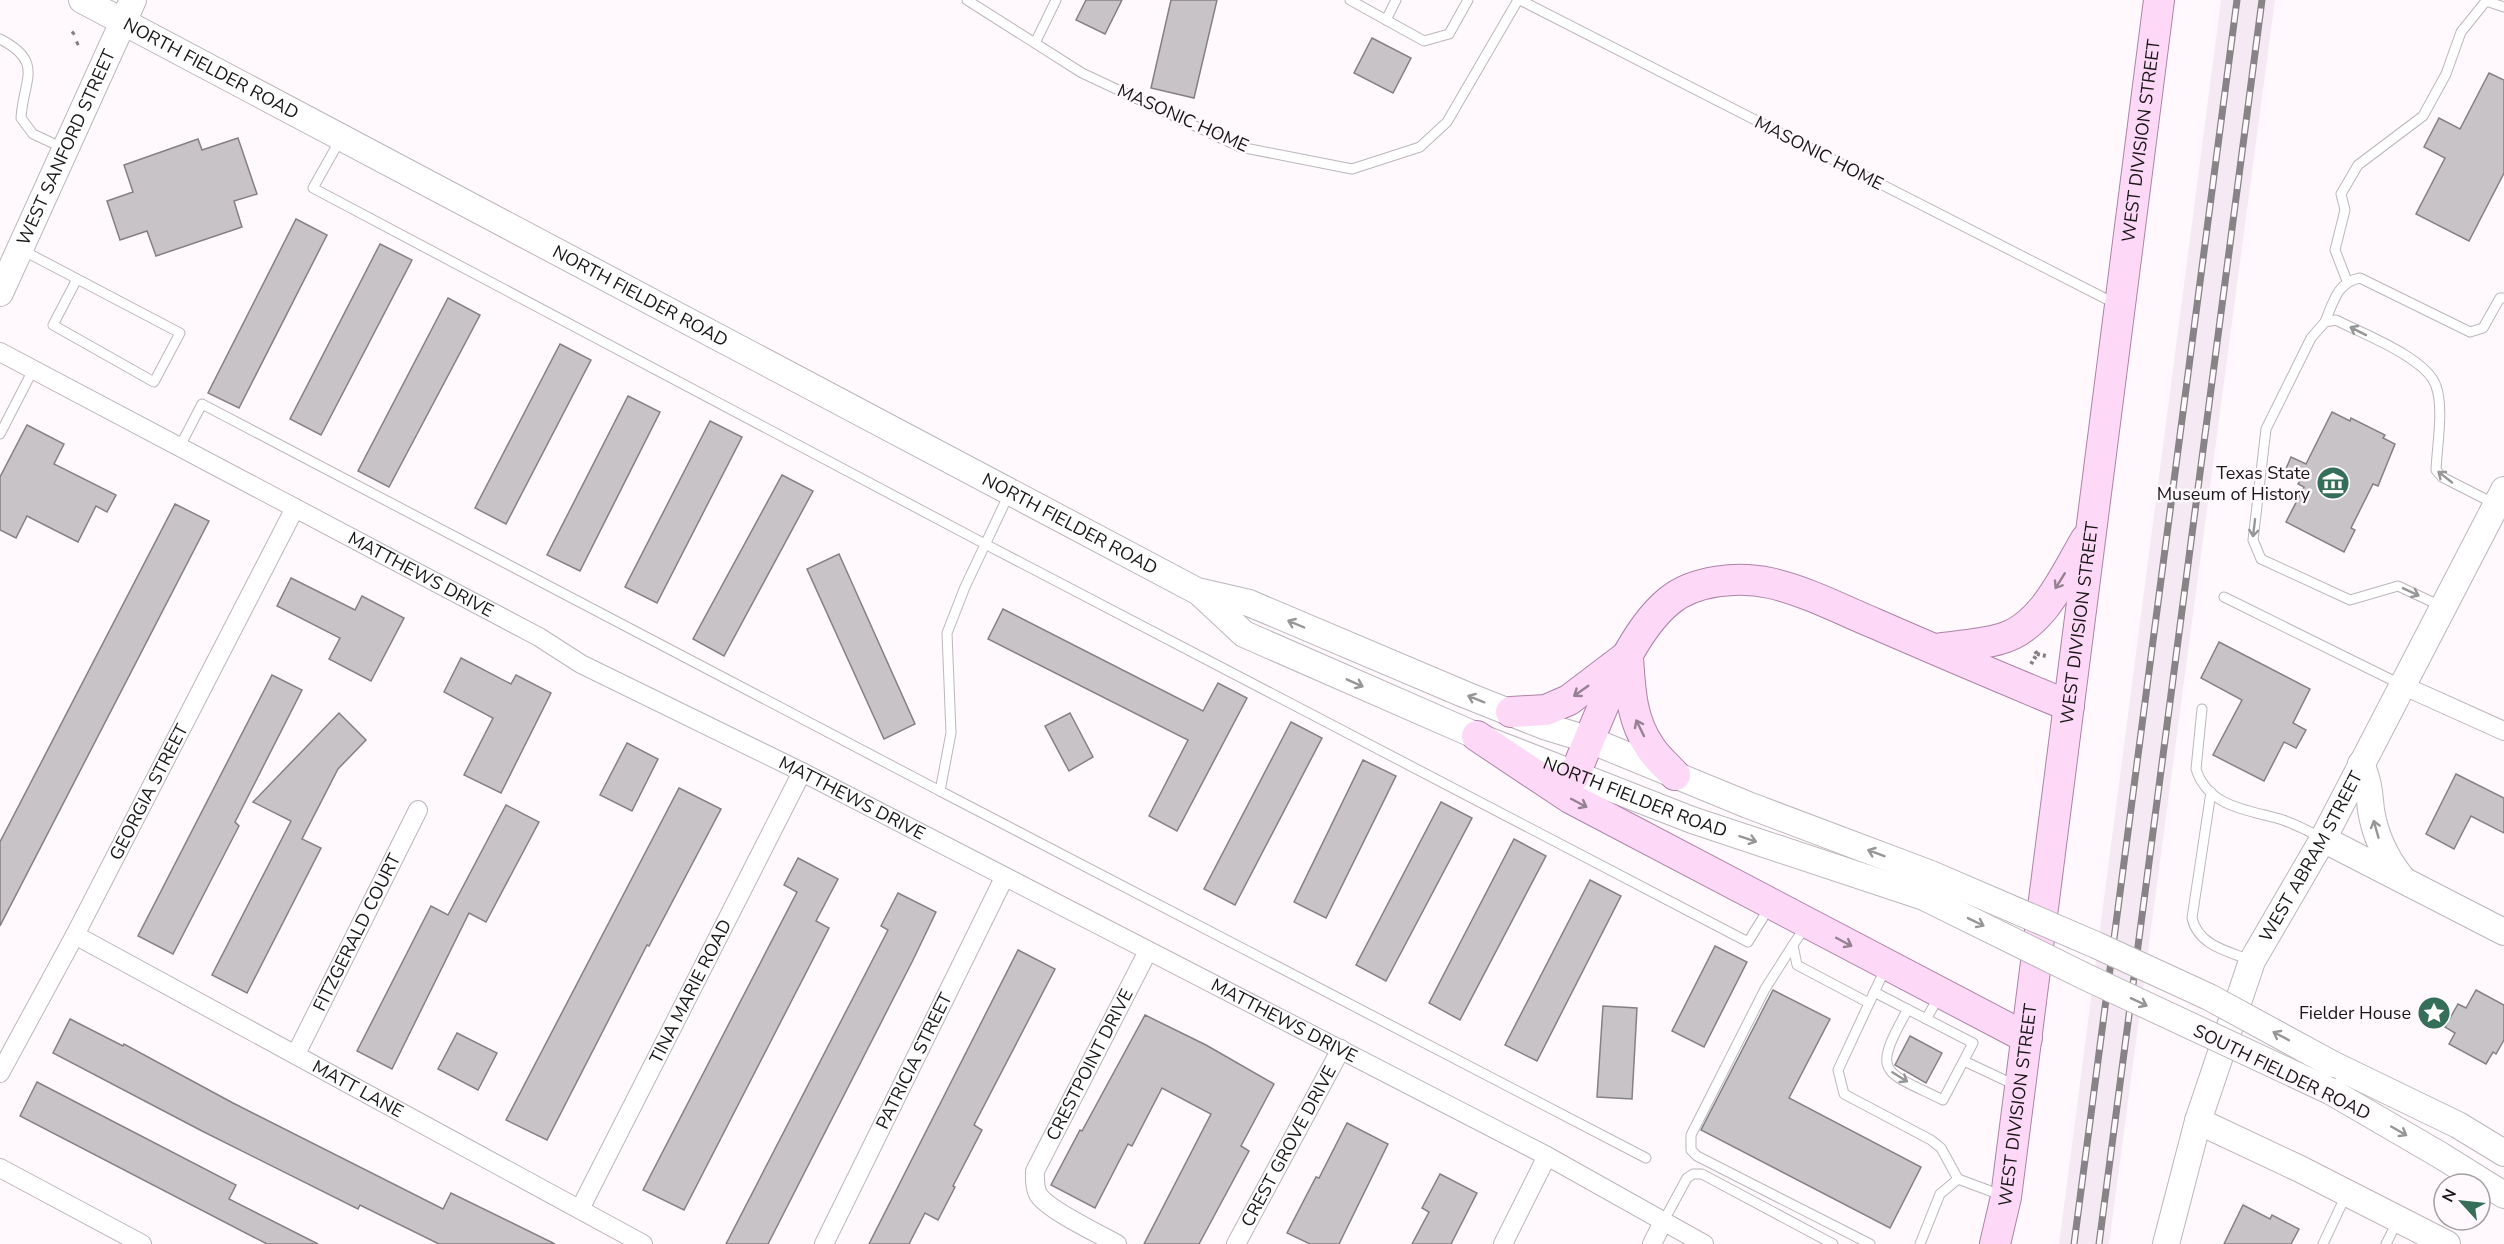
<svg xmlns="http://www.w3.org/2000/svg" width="2504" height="1244" viewBox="0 0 2504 1244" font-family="'Nunito Sans',sans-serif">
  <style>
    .built { fill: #f5eaf4 }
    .building { fill: #c8c3c7; stroke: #858084; stroke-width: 1.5 }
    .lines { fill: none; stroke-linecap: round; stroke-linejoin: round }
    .lane-casing { stroke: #bcb6bb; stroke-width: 11 }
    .street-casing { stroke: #bcb6bb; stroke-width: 20 }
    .secondary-casing { stroke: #bcb6bb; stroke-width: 28 }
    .primary-casing { stroke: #ac83a5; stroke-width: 32 }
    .path { stroke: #827f81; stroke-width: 4; stroke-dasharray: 3 3; stroke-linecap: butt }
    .lane { stroke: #fff; stroke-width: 9 }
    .street { stroke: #fff; stroke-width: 18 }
    .secondary { stroke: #fff; stroke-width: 26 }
    .primary { stroke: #fdd8f7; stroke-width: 30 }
    .rail-casing { stroke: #878386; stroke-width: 7 }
    .rail { stroke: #fff9fe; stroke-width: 4.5; stroke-dasharray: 14; stroke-linecap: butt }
    .secondary-bridge-casing { stroke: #bcb6bb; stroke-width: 28; stroke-linecap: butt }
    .secondary-bridge { stroke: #fff; stroke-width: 26 }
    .oneway { stroke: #979697 }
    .oneway2 { stroke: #968192 }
    .labels { text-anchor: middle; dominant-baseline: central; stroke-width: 5; stroke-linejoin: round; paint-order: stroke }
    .street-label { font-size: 18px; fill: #181617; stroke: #fff9fe }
    .poi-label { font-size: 18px; fill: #181617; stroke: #fff9fe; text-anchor: end }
  </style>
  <rect width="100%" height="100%" fill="#fff9fe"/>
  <path class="built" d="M 2221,0 L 2275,0 L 2109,1244 L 2059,1244 Z"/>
  <g class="building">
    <path d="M 1086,0 L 1122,0 L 1105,34 L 1076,20 Z"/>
    <path d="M 1171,0 L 1217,0 L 1194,98 L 1151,88 Z"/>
    <path d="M 1372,38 L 1411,58 L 1393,93 L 1354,73 Z"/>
    <path d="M 2489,73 L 2504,80 L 2504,173 L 2469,241 L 2416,214 L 2445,158 L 2424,147 L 2439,118 L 2460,129 Z"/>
    <path d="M 238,138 L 257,194 L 234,201 L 242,227 L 156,256 L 147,231 L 120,240 L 107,201 L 133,192 L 124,165 L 198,139 L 202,150 Z"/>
    <path d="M 296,219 L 327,235 L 239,408 L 208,393 Z"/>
    <path d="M 380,244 L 412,260 L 321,435 L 290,419 Z"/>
    <path d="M 448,298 L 480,315 L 389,487 L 358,471 Z"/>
    <path d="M 560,344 L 591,360 L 506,524 L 475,508 Z"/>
    <path d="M 628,396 L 660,412 L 580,571 L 547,555 Z"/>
    <path d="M 2332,412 L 2350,421 L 2351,418 L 2385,435 L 2383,438 L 2395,444 L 2378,486 L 2373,484 L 2351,528 L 2355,530 L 2344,552 L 2286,522 L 2304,487 L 2298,484 L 2301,479 L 2285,471 L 2291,457 L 2306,464 Z"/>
    <path d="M 710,421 L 742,437 L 657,603 L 625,587 Z"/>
    <path d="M 27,425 L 64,444 L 54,464 L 116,495 L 107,512 L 96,506 L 78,542 L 27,516 L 16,538 L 0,530 L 0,477 Z"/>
    <path d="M 782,475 L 813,491 L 724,656 L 693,639 Z"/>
    <path d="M 175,504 L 209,521 L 0,926 L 0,842 Z"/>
    <path d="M 839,554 L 915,724 L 884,739 L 807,569 Z"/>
    <path d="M 291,578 L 355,610 L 362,596 L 404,618 L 371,681 L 329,659 L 340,638 L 277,606 Z"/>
    <path d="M 1003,609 L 1203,711 L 1218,683 L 1247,698 L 1177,831 L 1149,816 L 1188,740 L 988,639 Z"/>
    <path d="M 2219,642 L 2310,689 L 2293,723 L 2306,730 L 2296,748 L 2284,742 L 2264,781 L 2213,755 L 2242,700 L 2201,678 Z"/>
    <path d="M 461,658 L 511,684 L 516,675 L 551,693 L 501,793 L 464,775 L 493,718 L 444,692 Z"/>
    <path d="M 272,675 L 302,690 L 235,822 L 239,826 L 173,954 L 138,936 Z"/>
    <path d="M 339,713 L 366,740 L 338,769 L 302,839 L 321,848 L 247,993 L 212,975 L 291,821 L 253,802 Z"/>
    <path d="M 1070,713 L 1093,757 L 1069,771 L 1045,726 Z"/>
    <path d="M 1291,722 L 1322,738 L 1235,905 L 1204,889 Z"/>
    <path d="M 627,743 L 658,759 L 632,811 L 600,795 Z"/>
    <path d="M 1363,760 L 1396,776 L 1326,918 L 1294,902 Z"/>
    <path d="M 2456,774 L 2504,798 L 2504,833 L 2471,816 L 2454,849 L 2426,834 Z"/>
    <path d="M 679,788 L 721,809 L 649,946 L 647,945 L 547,1140 L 506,1120 Z"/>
    <path d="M 1441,802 L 1472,818 L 1386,981 L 1356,965 Z"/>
    <path d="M 506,805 L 539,822 L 486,922 L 469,913 L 392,1069 L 357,1051 L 431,906 L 448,915 Z"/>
    <path d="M 1514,839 L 1546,856 L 1460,1020 L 1429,1003 Z"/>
    <path d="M 798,858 L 838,879 L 816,921 L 829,928 L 684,1210 L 643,1190 L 797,892 L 784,885 Z"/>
    <path d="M 1590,880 L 1621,896 L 1537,1061 L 1505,1045 Z"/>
    <path d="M 898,893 L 936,912 L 913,960 L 768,1244 L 726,1244 L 888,930 L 881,926 Z"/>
    <path d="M 1715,946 L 1747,962 L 1704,1047 L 1672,1031 Z"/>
    <path d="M 1018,950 L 1055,969 L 974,1125 L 982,1130 L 953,1186 L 955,1187 L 938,1220 L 925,1213 L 909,1244 L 869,1244 Z"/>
    <path d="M 1773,990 L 1830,1019 L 1789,1098 L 1921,1167 L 1890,1228 L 1701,1130 Z"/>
    <path d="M 2476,990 L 2504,1005 L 2504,1040 L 2496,1054 L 2493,1052 L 2486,1064 L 2449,1044 L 2455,1033 L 2445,1027 L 2458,1004 L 2466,1008 Z"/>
    <path d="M 1603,1006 L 1637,1008 L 1632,1099 L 1597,1097 Z"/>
    <path d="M 1145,1015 L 1206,1045 L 1274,1084 L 1241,1146 L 1249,1151 L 1199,1244 L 1144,1244 L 1211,1114 L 1162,1088 L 1132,1146 L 1128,1144 L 1095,1208 L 1051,1185 L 1080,1130 L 1082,1131 Z"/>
    <path d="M 70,1019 L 123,1046 L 124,1044 L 233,1103 L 443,1209 L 451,1193 L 555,1244 L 439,1244 L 360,1205 L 358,1209 L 202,1131 L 53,1053 Z"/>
    <path d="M 457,1033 L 497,1053 L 478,1090 L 438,1069 Z"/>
    <path d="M 1910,1036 L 1942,1053 L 1926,1083 L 1895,1065 Z"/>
    <path d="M 37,1082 L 236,1185 L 229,1199 L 318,1244 L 267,1244 L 20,1116 Z"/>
    <path d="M 1347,1123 L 1388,1144 L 1339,1244 L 1310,1244 L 1287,1233 L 1316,1177 L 1319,1178 Z"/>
    <path d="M 1440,1174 L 1477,1193 L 1451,1244 L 1412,1244 L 1429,1212 L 1422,1208 Z"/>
    <path d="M 2243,1205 L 2270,1219 L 2272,1215 L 2299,1229 L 2291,1244 L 2224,1244 Z"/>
  </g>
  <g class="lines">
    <defs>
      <g id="lane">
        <path d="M 967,0 L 1082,73 L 1240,147 L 1352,169 L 1420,147 L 1447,122 L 1518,0"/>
        <path d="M 1350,0 L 1424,41 L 1449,34 L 1468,0"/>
        <path d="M 1520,0 L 2116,304"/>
        <path d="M 1386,20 L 1396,0"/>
        <path d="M 0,39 C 45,62 23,80 21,118 L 33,134 L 63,148"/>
        <path d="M 1035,43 L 1056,0"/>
        <path d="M 340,140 L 313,188 L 985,544 L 1748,942 L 1769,908"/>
        <path d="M 22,250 L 180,333 L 154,382 L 53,325 L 77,279"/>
        <path d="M 2347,281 L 2335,250 L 2345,210 L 2341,194 L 2358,165 L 2423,116 L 2446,74 L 2461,32 L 2486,1 L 2504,7"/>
        <path d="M 2325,322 C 2333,303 2337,282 2360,278 L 2470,332 L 2483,328 L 2500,298 L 2504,298"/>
        <path d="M 0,434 L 33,370"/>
        <path d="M 179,448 L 202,404 L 940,791 L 951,733 L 947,633 L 965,587 L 1009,494"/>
        <path d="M 2224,597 L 2402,685"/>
        <path d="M 2443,607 L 2398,586 L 2350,600 L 2261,559 L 2253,540 L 2266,429 L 2311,338 L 2325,322 L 2336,320 C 2363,334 2427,358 2436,386 C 2444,408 2437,445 2436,470 L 2442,477 L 2495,504"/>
        <path d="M 2202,709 L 2196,769 C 2208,808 2250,810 2283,820 C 2296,825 2309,831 2321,838"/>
        <path d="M 940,791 L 1646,1158"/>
        <path d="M 2211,792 L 2192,918 C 2198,945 2227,951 2250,960"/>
        <path d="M 1805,927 L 1793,945 L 1797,965 L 1869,1003"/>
        <path d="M 1793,945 L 1765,989 L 1691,1135 L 1691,1150 L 1697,1156 L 1870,1244"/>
        <path d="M 1886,967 L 1838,1070 L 1844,1094 L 1931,1140 L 1941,1148 L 1958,1179 L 2001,1195"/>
        <path d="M 1874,992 C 1907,1009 1940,1026 1973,1043 L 1943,1100 C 1882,1070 1871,1075 1908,1009"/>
        <path d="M 1926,1019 L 1940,995"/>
        <path d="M 1964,1061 L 2015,1085"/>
        <path d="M 1663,1222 L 1687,1178 L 1693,1174 L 1702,1174 L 1833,1244"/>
        <path d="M 1920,1244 L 1940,1194 L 1958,1179"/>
        <path d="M 2323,1244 L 2346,1195"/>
        <path d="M 2386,1244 L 2398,1220"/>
      </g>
      <g id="street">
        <path id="s1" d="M 0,352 L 539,637 L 581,664 L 802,772 L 1547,1156 L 1704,1244"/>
        <path d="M 2404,686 L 2504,731"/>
        <path id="s2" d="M 75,935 L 643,1244"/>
        <path id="s3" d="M 296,1054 L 418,810"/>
        <path id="s4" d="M 0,1073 L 75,935 L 295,508"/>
        <path d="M 0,1168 L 142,1244"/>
        <path id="s5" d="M 580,1209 L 802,772"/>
        <path id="s6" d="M 824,1244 L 1004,878"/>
        <path id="s7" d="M 1117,1244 C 1099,1234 1046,1209 1038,1194 C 1034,1186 1035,1178 1035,1171 L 1148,951"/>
        <path id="s8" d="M 1236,1244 L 1341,1049"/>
        <path d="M 1503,1244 L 1547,1156"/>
        <path d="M 1652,1244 L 1663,1222"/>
      </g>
      <g id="secondary">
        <path id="s9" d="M 82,0 L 1197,591 L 1249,603 L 1466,695 L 1544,726 L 1590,740 L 1748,805 L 1931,874"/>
        <path id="s10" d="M 0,293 L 133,0"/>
        <path id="s11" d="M 1200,593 L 1244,634 L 1477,736 L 1692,820 L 1924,897"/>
        <path d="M 2361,764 C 2369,782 2369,792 2371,810 C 2375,835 2385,857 2401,877"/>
        <path d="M 2323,839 L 2504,932"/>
        <path d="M 2332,1064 L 2458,1125 L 2504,1153"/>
        <path d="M 2330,1091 L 2440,1155 L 2504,1195"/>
        <path d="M 2198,1121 L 2300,1169 L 2447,1244"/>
        <path id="s12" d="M 2166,1244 L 2198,1121 L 2252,961 L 2323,839 L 2504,490"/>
      </g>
      <g id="primary">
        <path d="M 1935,649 C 1956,646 1979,645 2000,639 C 2043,628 2065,574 2086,539"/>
        <path d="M 1628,657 C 1630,688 1631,720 1650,747 C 1656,757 1667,766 1675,775"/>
        <path d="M 1511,712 L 1546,710 L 1569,700 L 1623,659"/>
        <path d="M 1477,736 L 1570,798 L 2027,1038"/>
        <path d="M 1574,776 C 1597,724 1625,637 1669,601 C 1694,580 1739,576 1770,583 C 1806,591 1842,610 1876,624 C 1940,652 2004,679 2069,706"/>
        <path id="s13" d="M 1995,1244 L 2006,1197 L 2159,0"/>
      </g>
    </defs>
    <use href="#lane" class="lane-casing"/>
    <use href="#street" class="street-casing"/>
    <use href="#secondary" class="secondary-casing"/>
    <use href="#primary" class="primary-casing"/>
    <g class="path">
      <path d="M 72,34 L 76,31"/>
      <path d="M 76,44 L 80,42"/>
      <path d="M 2037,654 L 2046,656"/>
      <path d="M 2031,664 L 2037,654 L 2034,649"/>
    </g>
    <use href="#lane" class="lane"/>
    <use href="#street" class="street"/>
    <use href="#secondary" class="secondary"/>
    <use href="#primary" class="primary"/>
    <defs>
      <g id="rail">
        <path d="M 2074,1244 L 2237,0"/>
        <path d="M 2099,1244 L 2262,0"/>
      </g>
    </defs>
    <use href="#rail" class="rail-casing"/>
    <use href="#rail" class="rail"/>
    <defs>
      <g id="secondary-bridge">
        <path d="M 1931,874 L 2096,945 L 2209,997 L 2332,1064"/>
        <path d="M 1924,897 L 2086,977 L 2330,1091"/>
      </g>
    </defs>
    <use href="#secondary-bridge" class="secondary-bridge-casing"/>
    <use href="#secondary-bridge" class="secondary-bridge"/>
  </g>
  <defs><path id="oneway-shaft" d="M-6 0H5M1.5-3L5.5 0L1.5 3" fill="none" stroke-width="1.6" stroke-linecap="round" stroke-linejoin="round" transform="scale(1.5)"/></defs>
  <g class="oneway">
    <use href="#oneway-shaft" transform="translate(2358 331) rotate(-153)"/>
    <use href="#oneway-shaft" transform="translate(2445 477) rotate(-142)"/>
    <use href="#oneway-shaft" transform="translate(2254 528) rotate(97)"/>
    <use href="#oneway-shaft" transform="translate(2411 592) rotate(25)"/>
    <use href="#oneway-shaft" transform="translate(1296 624) rotate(-157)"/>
    <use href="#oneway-shaft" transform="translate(1355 683) rotate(24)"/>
    <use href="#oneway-shaft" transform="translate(1476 699) rotate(-158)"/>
    <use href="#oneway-shaft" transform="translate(2376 829) rotate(-106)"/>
    <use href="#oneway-shaft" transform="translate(1748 839) rotate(18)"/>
    <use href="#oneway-shaft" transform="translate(1876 853) rotate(-159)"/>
    <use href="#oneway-shaft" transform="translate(1976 922) rotate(26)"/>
    <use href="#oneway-shaft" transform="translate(2139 1002) rotate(25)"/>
    <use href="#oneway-shaft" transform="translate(2281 1036) rotate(-152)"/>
    <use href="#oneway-shaft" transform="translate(1900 1077) rotate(32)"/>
    <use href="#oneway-shaft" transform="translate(2399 1131) rotate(30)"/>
  </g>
  <g class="oneway2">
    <use href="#oneway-shaft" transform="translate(2060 581) rotate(122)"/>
    <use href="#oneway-shaft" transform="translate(1581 691) rotate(145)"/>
    <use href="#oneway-shaft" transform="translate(1640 728) rotate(-116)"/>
    <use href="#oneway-shaft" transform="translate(1579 803) rotate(28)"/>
    <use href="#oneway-shaft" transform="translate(1844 942) rotate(28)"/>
  </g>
  <defs>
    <symbol id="museum-disc" viewBox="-11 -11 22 22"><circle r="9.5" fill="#356f59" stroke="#fff9fe"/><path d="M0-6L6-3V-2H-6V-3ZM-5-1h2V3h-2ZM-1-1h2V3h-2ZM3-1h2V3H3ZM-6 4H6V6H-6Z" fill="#fff"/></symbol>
    <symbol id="sight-disc" viewBox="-11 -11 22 22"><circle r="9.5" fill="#356f59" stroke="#fff9fe"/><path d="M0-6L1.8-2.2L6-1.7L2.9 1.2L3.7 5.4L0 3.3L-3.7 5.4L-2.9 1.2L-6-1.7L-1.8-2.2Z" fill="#fff"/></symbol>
  </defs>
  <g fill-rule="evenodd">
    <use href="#museum-disc" x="2314" y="464" width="38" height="38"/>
    <use href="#sight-disc" x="2415" y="994" width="38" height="38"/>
  </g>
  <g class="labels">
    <g class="street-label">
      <text stroke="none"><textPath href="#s9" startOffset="146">NORTH FIELDER ROAD</textPath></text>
      <text transform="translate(1183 118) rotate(24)">MASONIC HOME</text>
      <text stroke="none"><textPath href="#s13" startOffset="1113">WEST DIVISION STREET</textPath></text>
      <text stroke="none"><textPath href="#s10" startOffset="160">WEST SANFORD STREET</textPath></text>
      <text transform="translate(1819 153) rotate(27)">MASONIC HOME</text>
      <text stroke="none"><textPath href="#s9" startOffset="632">NORTH FIELDER ROAD</textPath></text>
      <text stroke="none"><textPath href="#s9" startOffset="1118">NORTH FIELDER ROAD</textPath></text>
      <text stroke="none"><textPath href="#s1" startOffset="476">MATTHEWS DRIVE</textPath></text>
      <text stroke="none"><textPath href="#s13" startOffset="627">WEST DIVISION STREET</textPath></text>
      <text stroke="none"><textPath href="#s4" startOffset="318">GEORGIA STREET</textPath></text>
      <text stroke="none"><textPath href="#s11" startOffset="484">NORTH FIELDER ROAD</textPath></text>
      <text stroke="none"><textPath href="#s1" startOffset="962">MATTHEWS DRIVE</textPath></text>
      <text stroke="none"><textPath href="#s12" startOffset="416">WEST ABRAM STREET</textPath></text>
      <text stroke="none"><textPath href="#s3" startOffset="136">FITZGERALD COURT</textPath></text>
      <text stroke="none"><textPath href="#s5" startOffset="244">TINA MARIE ROAD</textPath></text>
      <text stroke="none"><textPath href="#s1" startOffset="1448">MATTHEWS DRIVE</textPath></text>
      <text stroke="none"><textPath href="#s6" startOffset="204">PATRICIA STREET</textPath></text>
      <text stroke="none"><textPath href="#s7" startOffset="237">CRESTPOINT DRIVE</textPath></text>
      <text transform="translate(2282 1072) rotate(26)">SOUTH FIELDER ROAD</text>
      <text stroke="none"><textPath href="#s2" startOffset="322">MATT LANE</textPath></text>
      <text stroke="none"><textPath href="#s13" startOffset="141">WEST DIVISION STREET</textPath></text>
      <text stroke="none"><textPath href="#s8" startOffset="111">CREST GROVE DRIVE</textPath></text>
    </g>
    <g class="poi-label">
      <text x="2310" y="473">Texas State<tspan x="2310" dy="21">Museum of History</tspan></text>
      <text x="2411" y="1013">Fielder House</text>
    </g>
  </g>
  <g transform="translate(2462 1202) rotate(297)"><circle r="28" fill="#fff9fe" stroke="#a39ea2" stroke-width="1.5"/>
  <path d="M0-4.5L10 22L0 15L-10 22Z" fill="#356f59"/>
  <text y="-9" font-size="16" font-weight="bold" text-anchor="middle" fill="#181617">N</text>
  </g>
</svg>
